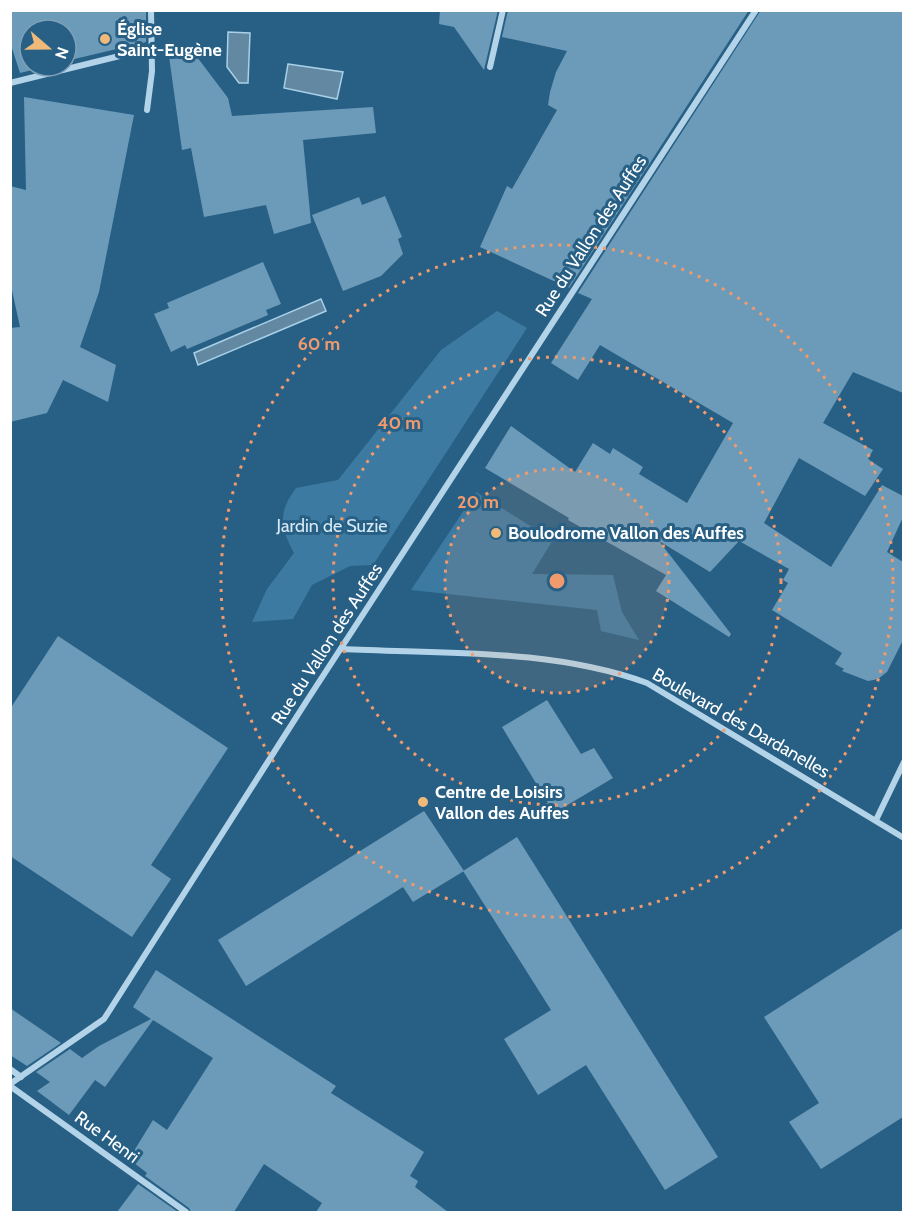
<svg xmlns="http://www.w3.org/2000/svg" width="914" height="1223" viewBox="0 0 914 1223" font-family="Cabin,sans-serif">
  <style>
    .green { fill: #3d7aa2 }
    .water { fill: #6288a2; stroke: #a8d0e8; stroke-width: 1.5 }
    .building { fill: #6c9bba }
    .lines { fill: none; stroke-linecap: round; stroke-linejoin: round }
    .street { stroke: #b3d3e8; stroke-width: 6 }
    .ring { fill: none; stroke: #f19b6d; stroke-width: 3; stroke-dasharray: 3 6 }
    .poi-dot { fill: #efba79; stroke: #286085; stroke-width: 2 }
    .labels { text-anchor: middle; dominant-baseline: central; stroke-width: 6; stroke-linejoin: round; paint-order: stroke }
    .poi-label { font-size: 18px; font-weight: bold; fill: #fff; stroke: #286085; text-anchor: start }
    .street-label { font-size: 18px; fill: #fff; stroke: #286085 }
    .park-label { font-size: 18px; fill: #d6eaf6; stroke: #286085 }
    .centre { fill: #f19b6d; stroke: #286085; stroke-width: 3 }
    .ring-label { font-size: 18px; text-anchor: middle; font-weight: bold; fill: #f19b6d; stroke: #286085; stroke-width: 6; stroke-linejoin: round; paint-order: stroke }
  </style>
  <rect width="100%" height="100%" fill="#286085"/>
  <g class="green">
    <path d="M 497,311 L 527,328 L 373,565 L 350,566 L 312,585 L 293,619 L 252,622 L 267,589 L 294,553 C 280,527 278,512 296,488 L 338,480 L 441,350 Z"/>
    <path d="M 476,492 L 553,540 L 532,574 L 613,575 L 622,612 L 639,640 L 601,631 L 597,610 L 411,590 Z"/>
  </g>
  <g class="water">
    <path d="M 228,32 L 250,33 L 248,83 L 239,83 L 227,67 Z"/>
    <path d="M 288,64 L 343,72 L 337,99 L 284,88 Z"/>
    <path d="M 321,299 L 326,311 L 198,365 L 194,353 Z"/>
  </g>
  <g class="building">
    <path d="M 10,10 L 146,10 L 146,42 L 66,61 L 66,30 L 30,30 L 30,66 L 48,66 L 20,73 L 10,42 Z"/>
    <path d="M 440,10 L 498,10 L 484,70 L 454,27 L 439,24 Z"/>
    <path d="M 508,10 L 749,10 L 569,288 L 480,247 L 507,186 L 512,189 L 557,110 L 548,105 L 550,92 L 556,72 L 567,51 L 502,37 Z"/>
    <path d="M 761,10 L 903,10 L 903,393 L 853,372 L 823,423 L 873,450 L 868,459 L 883,469 L 865,496 L 799,458 L 764,523 L 831,567 L 882,485 L 903,496 L 903,517 L 887,552 L 903,562 L 903,640 L 887,672 L 878,679 L 868,681 L 842,671 L 844,669 L 835,664 L 842,653 L 772,610 L 788,583 L 783,580 L 789,569 L 739,541 L 710,572 L 659,541 L 731,634 L 729,637 L 656,591 L 666,575 L 568,520 L 569,518 L 485,468 L 511,426 L 575,472 L 593,443 L 610,454 L 613,448 L 643,467 L 639,474 L 687,503 L 733,423 L 600,345 L 578,380 L 551,363 L 592,299 L 578,293 Z"/>
    <path d="M 169,56 L 197,57 L 228,98 L 232,116 L 373,107 L 376,133 L 303,140 L 311,223 L 274,234 L 266,205 L 204,217 L 191,148 L 182,150 Z"/>
    <path d="M 24,97 L 134,115 L 99,292 L 80,347 L 116,365 L 108,402 L 63,380 L 47,413 L 10,422 L 10,328 L 20,327 L 10,281 L 10,186 L 26,190 Z"/>
    <path d="M 385,196 L 402,237 L 398,239 L 403,254 L 381,276 L 343,291 L 312,215 L 359,197 L 362,205 Z"/>
    <path d="M 263,262 L 281,304 L 266,310 L 268,315 L 187,349 L 185,345 L 171,352 L 154,314 L 169,308 L 167,303 Z"/>
    <path d="M 58,636 L 228,748 L 151,865 L 171,879 L 132,937 L 10,856 L 10,709 Z"/>
    <path d="M 547,700 L 581,754 L 594,748 L 613,778 L 554,813 L 502,727 Z"/>
    <path d="M 424,811 L 464,871 L 413,902 L 403,887 L 246,986 L 218,940 Z"/>
    <path d="M 517,837 L 718,1157 L 665,1190 L 586,1065 L 538,1095 L 504,1039 L 551,1010 L 463,871 Z"/>
    <path d="M 903,928 L 903,1117 L 821,1169 L 789,1122 L 819,1103 L 764,1017 Z"/>
    <path d="M 156,970 L 336,1086 L 331,1093 L 424,1152 L 410,1176 L 418,1181 L 415,1187 L 448,1212 L 316,1212 L 322,1203 L 264,1164 L 234,1212 L 191,1212 L 189,1208 L 145,1176 L 147,1173 L 129,1159 L 153,1120 L 167,1130 L 213,1058 L 153,1020 L 105,1087 L 95,1080 L 69,1115 L 37,1091 L 50,1082 L 36,1072 L 70,1049 L 82,1058 L 99,1046 L 151,1019 L 133,1007 Z"/>
    <path d="M 10,1008 L 61,1043 L 27,1066 L 10,1055 Z"/>
    <path d="M 138,1184 L 178,1212 L 117,1212 Z"/>
  </g>
  <g class="lines">
    <g class="street">
      <path d="M 490,67 L 503,10"/>
      <path d="M 10,83 L 152,48"/>
      <path d="M 147,110 L 152,71 L 151,10"/>
      <path d="M 341,649 C 442,654 551,648 647,683 L 904,838"/>
      <path d="M 876,820 L 904,762"/>
      <path d="M 10,1069 L 21,1077"/>
      <path d="M 10,1084 L 104,1019 L 306,702 L 756,10"/>
      <path d="M 10,1086 L 186,1212"/>
    </g>
  </g>
  <circle cx="557" cy="581" r="112" fill="#f19b6d" fill-opacity=".12"/>
  <g class="ring">
    <circle cx="557" cy="581" r="112"/>
    <circle cx="557" cy="581" r="224"/>
    <circle cx="557" cy="581" r="336"/>
  </g>
  <g class="poi-dot">
    <circle cx="105" cy="39" r="6"/>
    <circle cx="496" cy="533" r="6"/>
    <circle cx="423" cy="802" r="6"/>
  </g>
  <g class="labels">
    <g class="poi-label">
      <text x="117" y="29">Église<tspan x="117" dy="21">Saint-Eugène</tspan></text>
      <text x="508" y="533">Boulodrome Vallon des Auffes</text>
      <text x="435" y="792">Centre de Loisirs<tspan x="435" dy="21">Vallon des Auffes</tspan></text>
    </g>
    <g class="street-label">
      <text transform="translate(591 236) rotate(-57)">Rue du Vallon des Auffes</text>
      <text transform="translate(327 644) rotate(-57)">Rue du Vallon des Auffes</text>
      <text transform="translate(741 723) rotate(30)">Boulevard des Dardanelles</text>
      <text transform="translate(107 1137) rotate(36)">Rue Henri</text>
    </g>
    <g class="park-label">
      <text x="332" y="526">Jardin de Suzie</text>
    </g>
  </g>
  <circle cx="557" cy="581" r="9" class="centre"/>
  <g class="ring-label">
    <text x="319" y="350">60 m</text>
    <text x="399" y="429">40 m</text>
    <text x="478" y="508">20 m</text>
  </g>
  <rect width="914" height="1223" fill="none" stroke="#ffffff" stroke-width="24"/>
  <g transform="translate(48 48) rotate(110)"><circle r="28" fill="#286085" stroke="#7ea0b6" stroke-width="1.5"/>
  <path d="M0-4.5L10 22L0 15L-10 22Z" fill="#efba79"/>
  <text y="-9" font-size="16" font-weight="bold" text-anchor="middle" fill="#ffffff">N</text>
  </g>
</svg>
